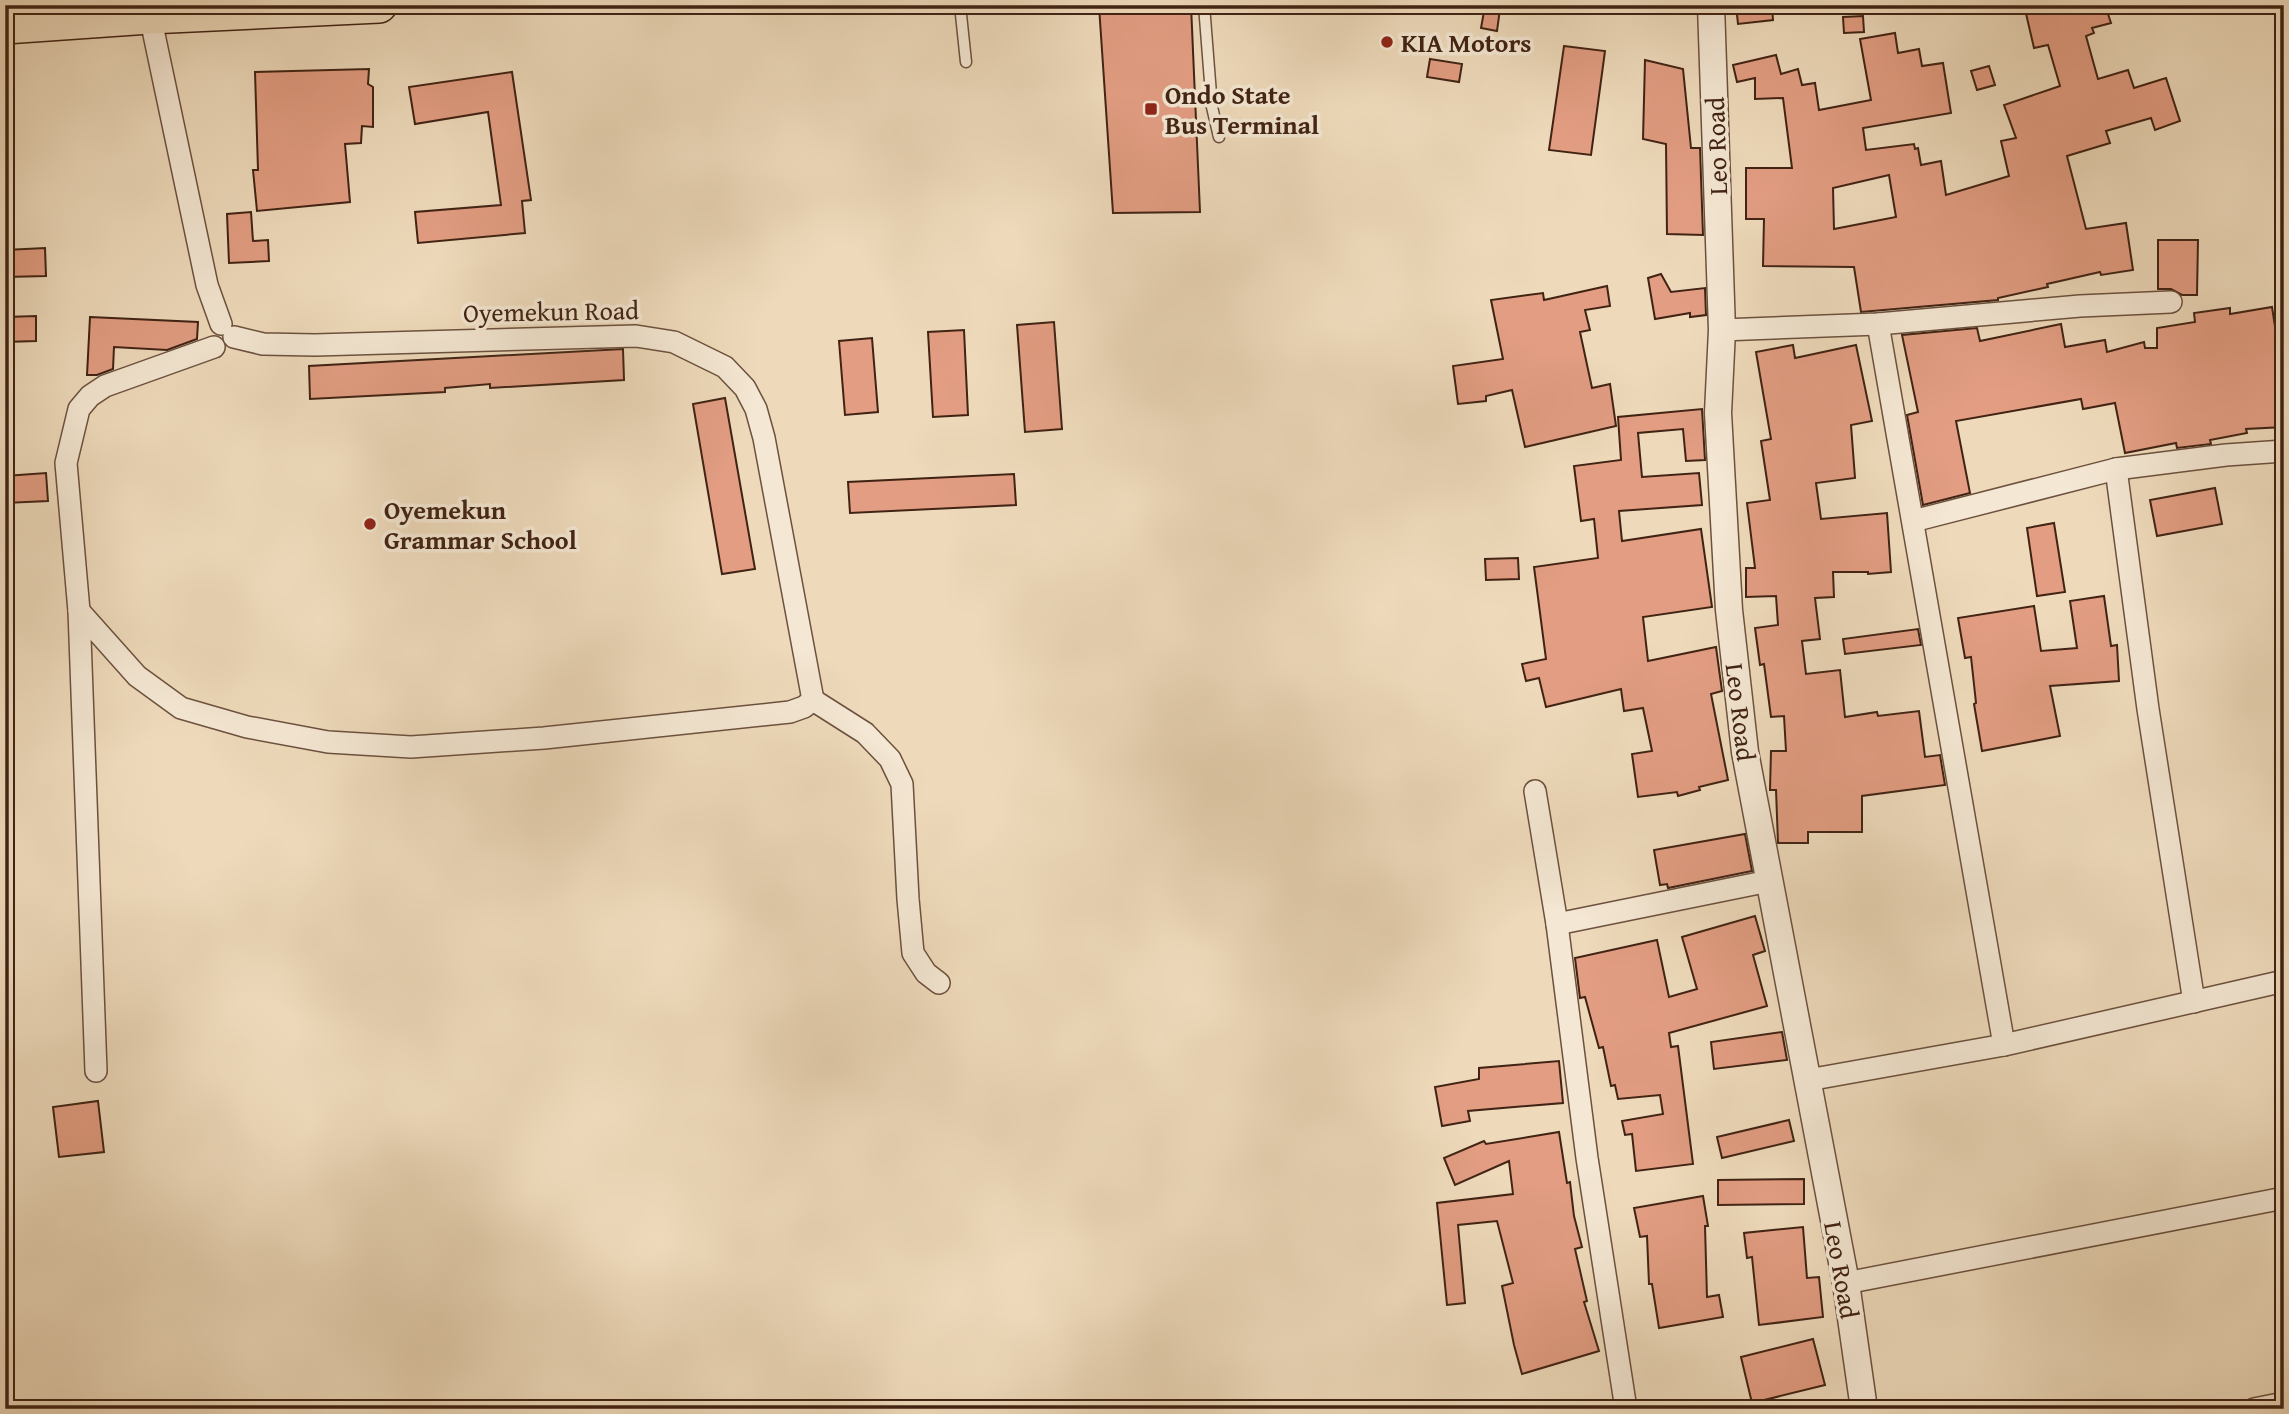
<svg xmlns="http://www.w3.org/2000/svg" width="2289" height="1414" viewBox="0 0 2289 1414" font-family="'Gentium Book Plus',serif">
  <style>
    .building { fill: #e29d82; stroke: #412314; stroke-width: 2; fill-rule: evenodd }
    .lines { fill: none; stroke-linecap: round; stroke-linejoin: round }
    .service-casing { stroke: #6c513e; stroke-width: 13 }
    .minor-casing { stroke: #6c513e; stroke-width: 24 }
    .tertiary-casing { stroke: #6c513e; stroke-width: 29 }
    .primary-casing { stroke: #412314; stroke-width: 38 }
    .service { stroke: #f4e7d3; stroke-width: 10 }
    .minor { stroke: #f4e7d3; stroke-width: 21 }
    .tertiary { stroke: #f4e7d3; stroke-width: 26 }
    .primary { stroke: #eedabb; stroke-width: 35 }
    .poi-dot { fill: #8f2418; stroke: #f4e7d3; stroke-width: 2.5 }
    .labels { text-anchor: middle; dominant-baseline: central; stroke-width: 7; stroke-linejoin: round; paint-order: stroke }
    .poi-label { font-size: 26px; font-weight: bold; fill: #412314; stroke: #f4e7d3; text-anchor: start }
    .street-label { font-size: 26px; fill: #412314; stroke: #f4e7d3 }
  </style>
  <rect width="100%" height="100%" fill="#eedabb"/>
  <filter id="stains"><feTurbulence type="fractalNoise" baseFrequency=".00286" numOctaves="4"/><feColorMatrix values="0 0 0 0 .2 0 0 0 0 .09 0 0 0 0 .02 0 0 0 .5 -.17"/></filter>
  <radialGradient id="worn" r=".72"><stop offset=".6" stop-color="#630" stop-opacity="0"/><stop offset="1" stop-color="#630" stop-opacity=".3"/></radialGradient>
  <g class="building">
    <path d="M 1191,5 L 1200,212 L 1113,213 L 1099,6 Z"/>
    <path d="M 1736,5 L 1772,5 L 1773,20 L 1738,24 Z"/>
    <path d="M 2024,5 L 2105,5 L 2111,23 L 2092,28 L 2094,33 L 2086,36 L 2098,79 L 2128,70 L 2134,88 L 2166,78 L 2180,121 L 2155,130 L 2151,118 L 2106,131 L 2110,143 L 2067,156 L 2086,229 L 2126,223 L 2133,270 L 2101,275 L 2100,272 L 2047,284 L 2048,287 L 1998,298 L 1998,300 L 1861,312 L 1854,267 L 1763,266 L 1764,219 L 1746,219 L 1746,168 L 1792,168 L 1783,98 L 1755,99 L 1755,78 L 1737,82 L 1733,65 L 1776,55 L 1781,74 L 1798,69 L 1802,85 L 1815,83 L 1819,110 L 1871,100 L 1860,39 L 1895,33 L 1898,53 L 1919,49 L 1922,66 L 1943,63 L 1951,113 L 1863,128 L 1866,150 L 1914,144 L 1915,149 L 1918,148 L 1921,165 L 1941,161 L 1946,195 L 2009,176 L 2001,141 L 2016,138 L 2004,105 L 2060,86 L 2048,45 L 2034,48 ZM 1889,175 L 1896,217 L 1834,229 L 1833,188 Z"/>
    <path d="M 1485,6 L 1500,9 L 1497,31 L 1481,28 Z"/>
    <path d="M 1863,16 L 1864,32 L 1844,33 L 1843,17 Z"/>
    <path d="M 1564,46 L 1605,51 L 1591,155 L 1549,150 Z"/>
    <path d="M 1430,59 L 1462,64 L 1459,82 L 1427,77 Z"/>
    <path d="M 1645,60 L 1683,69 L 1691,148 L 1700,148 L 1703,235 L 1667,234 L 1666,144 L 1643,139 Z"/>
    <path d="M 1989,66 L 1995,85 L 1977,90 L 1971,71 Z"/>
    <path d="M 369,69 L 368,84 L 373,87 L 373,127 L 362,126 L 361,143 L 345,144 L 350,202 L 257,211 L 253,170 L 258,170 L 255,72 Z"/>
    <path d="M 512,72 L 531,200 L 522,201 L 525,233 L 418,243 L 415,212 L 501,205 L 488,112 L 415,124 L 409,87 Z"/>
    <path d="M 251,212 L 253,241 L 268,240 L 269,261 L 229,263 L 227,214 Z"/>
    <path d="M 2158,240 L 2198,240 L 2197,295 L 2182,295 L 2171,289 L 2158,289 Z"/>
    <path d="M 45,248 L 46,276 L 5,277 L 5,250 Z"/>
    <path d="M 1661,274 L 1671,292 L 1705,288 L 1706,315 L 1690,317 L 1690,313 L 1655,319 L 1648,278 Z"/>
    <path d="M 1607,286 L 1610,306 L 1585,310 L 1590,330 L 1580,332 L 1592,388 L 1610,384 L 1616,426 L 1525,447 L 1512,390 L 1486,396 L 1486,401 L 1458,404 L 1453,366 L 1503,359 L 1491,300 L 1543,293 L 1544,300 Z"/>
    <path d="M 2272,307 L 2276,333 L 2284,332 L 2284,354 L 2280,354 L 2284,427 L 2246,429 L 2247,433 L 2210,440 L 2211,444 L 2177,448 L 2176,443 L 2125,453 L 2115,403 L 2083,409 L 2081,399 L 1956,421 L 1970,493 L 1923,505 L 1907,415 L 1918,412 L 1902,335 L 1977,328 L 1980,341 L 2061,324 L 2065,347 L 2105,340 L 2107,352 L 2144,342 L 2145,348 L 2157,348 L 2157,328 L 2195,322 L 2194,313 L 2230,308 L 2230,314 Z"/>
    <path d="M 36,316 L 36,341 L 5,342 L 5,317 Z"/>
    <path d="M 90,317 L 198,322 L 197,339 L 167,350 L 114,347 L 113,369 L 97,375 L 87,375 Z"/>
    <path d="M 1054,322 L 1062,429 L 1025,432 L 1017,325 Z"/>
    <path d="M 964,330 L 968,415 L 933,417 L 928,332 Z"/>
    <path d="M 872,338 L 878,412 L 845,415 L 839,341 Z"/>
    <path d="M 1793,345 L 1795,358 L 1856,345 L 1872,421 L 1851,425 L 1855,478 L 1816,483 L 1821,519 L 1887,513 L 1891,572 L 1868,574 L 1868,572 L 1833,572 L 1834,597 L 1815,598 L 1820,639 L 1802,641 L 1806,674 L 1840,670 L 1845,717 L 1877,712 L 1878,716 L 1919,711 L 1925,757 L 1940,755 L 1945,785 L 1862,796 L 1862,832 L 1808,832 L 1808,843 L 1778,843 L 1776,790 L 1770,790 L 1771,751 L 1786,751 L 1784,716 L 1771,717 L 1764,664 L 1760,665 L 1755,628 L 1778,625 L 1776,596 L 1746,597 L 1746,568 L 1755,568 L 1747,503 L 1770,500 L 1761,441 L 1771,439 L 1756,352 Z"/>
    <path d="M 623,349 L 624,380 L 490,388 L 490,384 L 445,388 L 445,392 L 310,399 L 309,366 Z"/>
    <path d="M 725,398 L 755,569 L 722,574 L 693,404 Z"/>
    <path d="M 1702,409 L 1705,460 L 1686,461 L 1683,429 L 1638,433 L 1642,477 L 1699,473 L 1702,505 L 1619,511 L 1622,541 L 1701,529 L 1712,607 L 1643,617 L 1648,661 L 1716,647 L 1722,691 L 1711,694 L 1728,780 L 1699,787 L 1700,790 L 1678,796 L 1677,792 L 1638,797 L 1632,754 L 1652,751 L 1643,708 L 1624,711 L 1621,689 L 1546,707 L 1539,678 L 1526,681 L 1522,664 L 1546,659 L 1534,567 L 1598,558 L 1594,519 L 1581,521 L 1574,466 L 1621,460 L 1618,417 Z"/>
    <path d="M 46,473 L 48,501 L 5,503 L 5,476 Z"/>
    <path d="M 1014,474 L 1016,505 L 850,513 L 848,482 Z"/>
    <path d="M 2215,488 L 2222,524 L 2157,536 L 2150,500 Z"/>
    <path d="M 2054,523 L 2065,592 L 2037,596 L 2027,528 Z"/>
    <path d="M 1518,558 L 1519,579 L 1486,580 L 1485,559 Z"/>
    <path d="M 2104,596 L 2111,646 L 2117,645 L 2119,681 L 2050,686 L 2060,736 L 1982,751 L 1974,704 L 1976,703 L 1971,657 L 1965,658 L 1958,618 L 2034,606 L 2041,651 L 2077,648 L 2070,601 Z"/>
    <path d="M 1918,629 L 1921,645 L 1845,654 L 1843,639 Z"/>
    <path d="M 1745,834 L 1752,871 L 1668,888 L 1667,884 L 1660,885 L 1654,850 Z"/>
    <path d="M 1755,916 L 1765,951 L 1753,955 L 1767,1006 L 1669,1033 L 1671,1047 L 1678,1046 L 1693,1164 L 1636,1171 L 1632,1134 L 1625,1135 L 1622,1121 L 1663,1114 L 1660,1095 L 1618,1099 L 1615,1085 L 1611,1086 L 1603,1047 L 1599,1048 L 1585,997 L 1580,998 L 1575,958 L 1657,940 L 1669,997 L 1697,989 L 1682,937 Z"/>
    <path d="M 1782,1032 L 1787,1060 L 1714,1069 L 1711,1042 Z"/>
    <path d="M 1559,1061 L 1563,1103 L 1468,1111 L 1470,1121 L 1442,1126 L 1435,1087 L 1479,1079 L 1479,1068 Z"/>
    <path d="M 98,1101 L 104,1152 L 59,1157 L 53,1107 Z"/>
    <path d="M 1789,1120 L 1794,1141 L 1722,1158 L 1717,1137 Z"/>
    <path d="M 1559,1132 L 1567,1183 L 1570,1182 L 1574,1216 L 1582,1247 L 1575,1249 L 1587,1301 L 1584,1302 L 1599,1351 L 1522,1374 L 1514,1345 L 1502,1286 L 1513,1283 L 1497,1221 L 1458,1225 L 1465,1303 L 1447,1305 L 1437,1203 L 1513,1194 L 1509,1161 L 1455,1185 L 1444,1158 L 1484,1141 L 1486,1144 Z"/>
    <path d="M 1804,1179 L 1804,1204 L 1718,1205 L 1718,1180 Z"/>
    <path d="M 1703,1196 L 1708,1226 L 1705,1226 L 1707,1297 L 1719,1295 L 1723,1317 L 1659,1328 L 1652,1284 L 1649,1284 L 1647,1236 L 1640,1237 L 1634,1208 Z"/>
    <path d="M 1803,1227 L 1807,1278 L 1819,1277 L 1823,1317 L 1759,1325 L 1752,1257 L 1747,1258 L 1744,1233 Z"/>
    <path d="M 1813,1339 L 1825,1385 L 1752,1403 L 1741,1357 Z"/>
  </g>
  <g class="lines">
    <defs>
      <g id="service">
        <path d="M 960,5 L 966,62"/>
        <path d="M 1204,5 L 1212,107 L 1219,137"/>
      </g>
      <g id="minor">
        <path d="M 148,6 L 207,285 L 221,324"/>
        <path d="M 1878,324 L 2004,1045"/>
        <path d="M 1722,330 L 1878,324 L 2080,306 L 2171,302"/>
        <path d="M 234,337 L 263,344 L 315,345 L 636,336 L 674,342 L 725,367 L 745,388 L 756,409 L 764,438 L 813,700"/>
        <path d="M 2116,469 L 2148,709 L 2194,1002"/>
        <path d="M 1913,521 L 2116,469 L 2226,455 L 2284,451"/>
        <path d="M 79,611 L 137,676 L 181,708 L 247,727 L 328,742 L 411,747 L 544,738 L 790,712 L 804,707 L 813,700"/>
        <path d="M 813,700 L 865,733 L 890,759 L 902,784 L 908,899 L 913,953 L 926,973 L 939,983"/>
        <path d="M 1535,791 L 1557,924 L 1587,1158 L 1626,1409"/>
        <path d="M 1557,924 L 1769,881"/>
        <path d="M 96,1071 L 79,611 L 66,463 L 79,409 L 90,396 L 105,386 L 214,347"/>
        <path d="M 1808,1080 L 2004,1045 L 2284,981"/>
        <path d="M 1846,1283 L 2284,1198"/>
        <path d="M 2254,1409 L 2284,1403"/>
      </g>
      <path id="tertiary" d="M 1711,5 L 1722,330 L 1718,413 L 1729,610 L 1745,752 L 1846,1283 L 1864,1409"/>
      <path id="primary" d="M 5,26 L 149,16 L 379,5"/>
    </defs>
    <use href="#service" class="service-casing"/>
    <use href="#minor" class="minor-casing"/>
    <use href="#tertiary" class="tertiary-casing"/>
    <use href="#primary" class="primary-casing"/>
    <use href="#service" class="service"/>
    <use href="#minor" class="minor"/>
    <use href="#tertiary" class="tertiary"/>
    <use href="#primary" class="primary"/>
  </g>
  <g class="poi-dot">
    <circle cx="1387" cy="42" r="7"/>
    <rect x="1144" y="102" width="14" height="14" rx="3.5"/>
    <circle cx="370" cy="524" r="7"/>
  </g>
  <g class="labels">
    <g class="poi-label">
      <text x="1401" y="42">KIA Motors</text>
      <text x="1165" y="94">Ondo State<tspan x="1165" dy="30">Bus Terminal</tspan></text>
      <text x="384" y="509">Oyemekun<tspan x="384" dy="30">Grammar School</tspan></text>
    </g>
    <g class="street-label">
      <text transform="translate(1716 146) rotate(-92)">Leo Road</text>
      <text transform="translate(551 311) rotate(-1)">Oyemekun Road</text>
      <text transform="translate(1741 712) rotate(83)">Leo Road</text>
      <text transform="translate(1842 1270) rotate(80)">Leo Road</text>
    </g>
  </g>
  <rect width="2289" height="1414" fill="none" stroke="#eedabb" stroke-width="28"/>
  <rect x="7" y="7" width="2275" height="1400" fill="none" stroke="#412314" stroke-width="3.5"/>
  <rect x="14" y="14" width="2261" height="1386" fill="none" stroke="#412314" stroke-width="2"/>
  <rect width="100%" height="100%" filter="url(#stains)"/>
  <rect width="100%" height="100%" fill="url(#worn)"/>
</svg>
